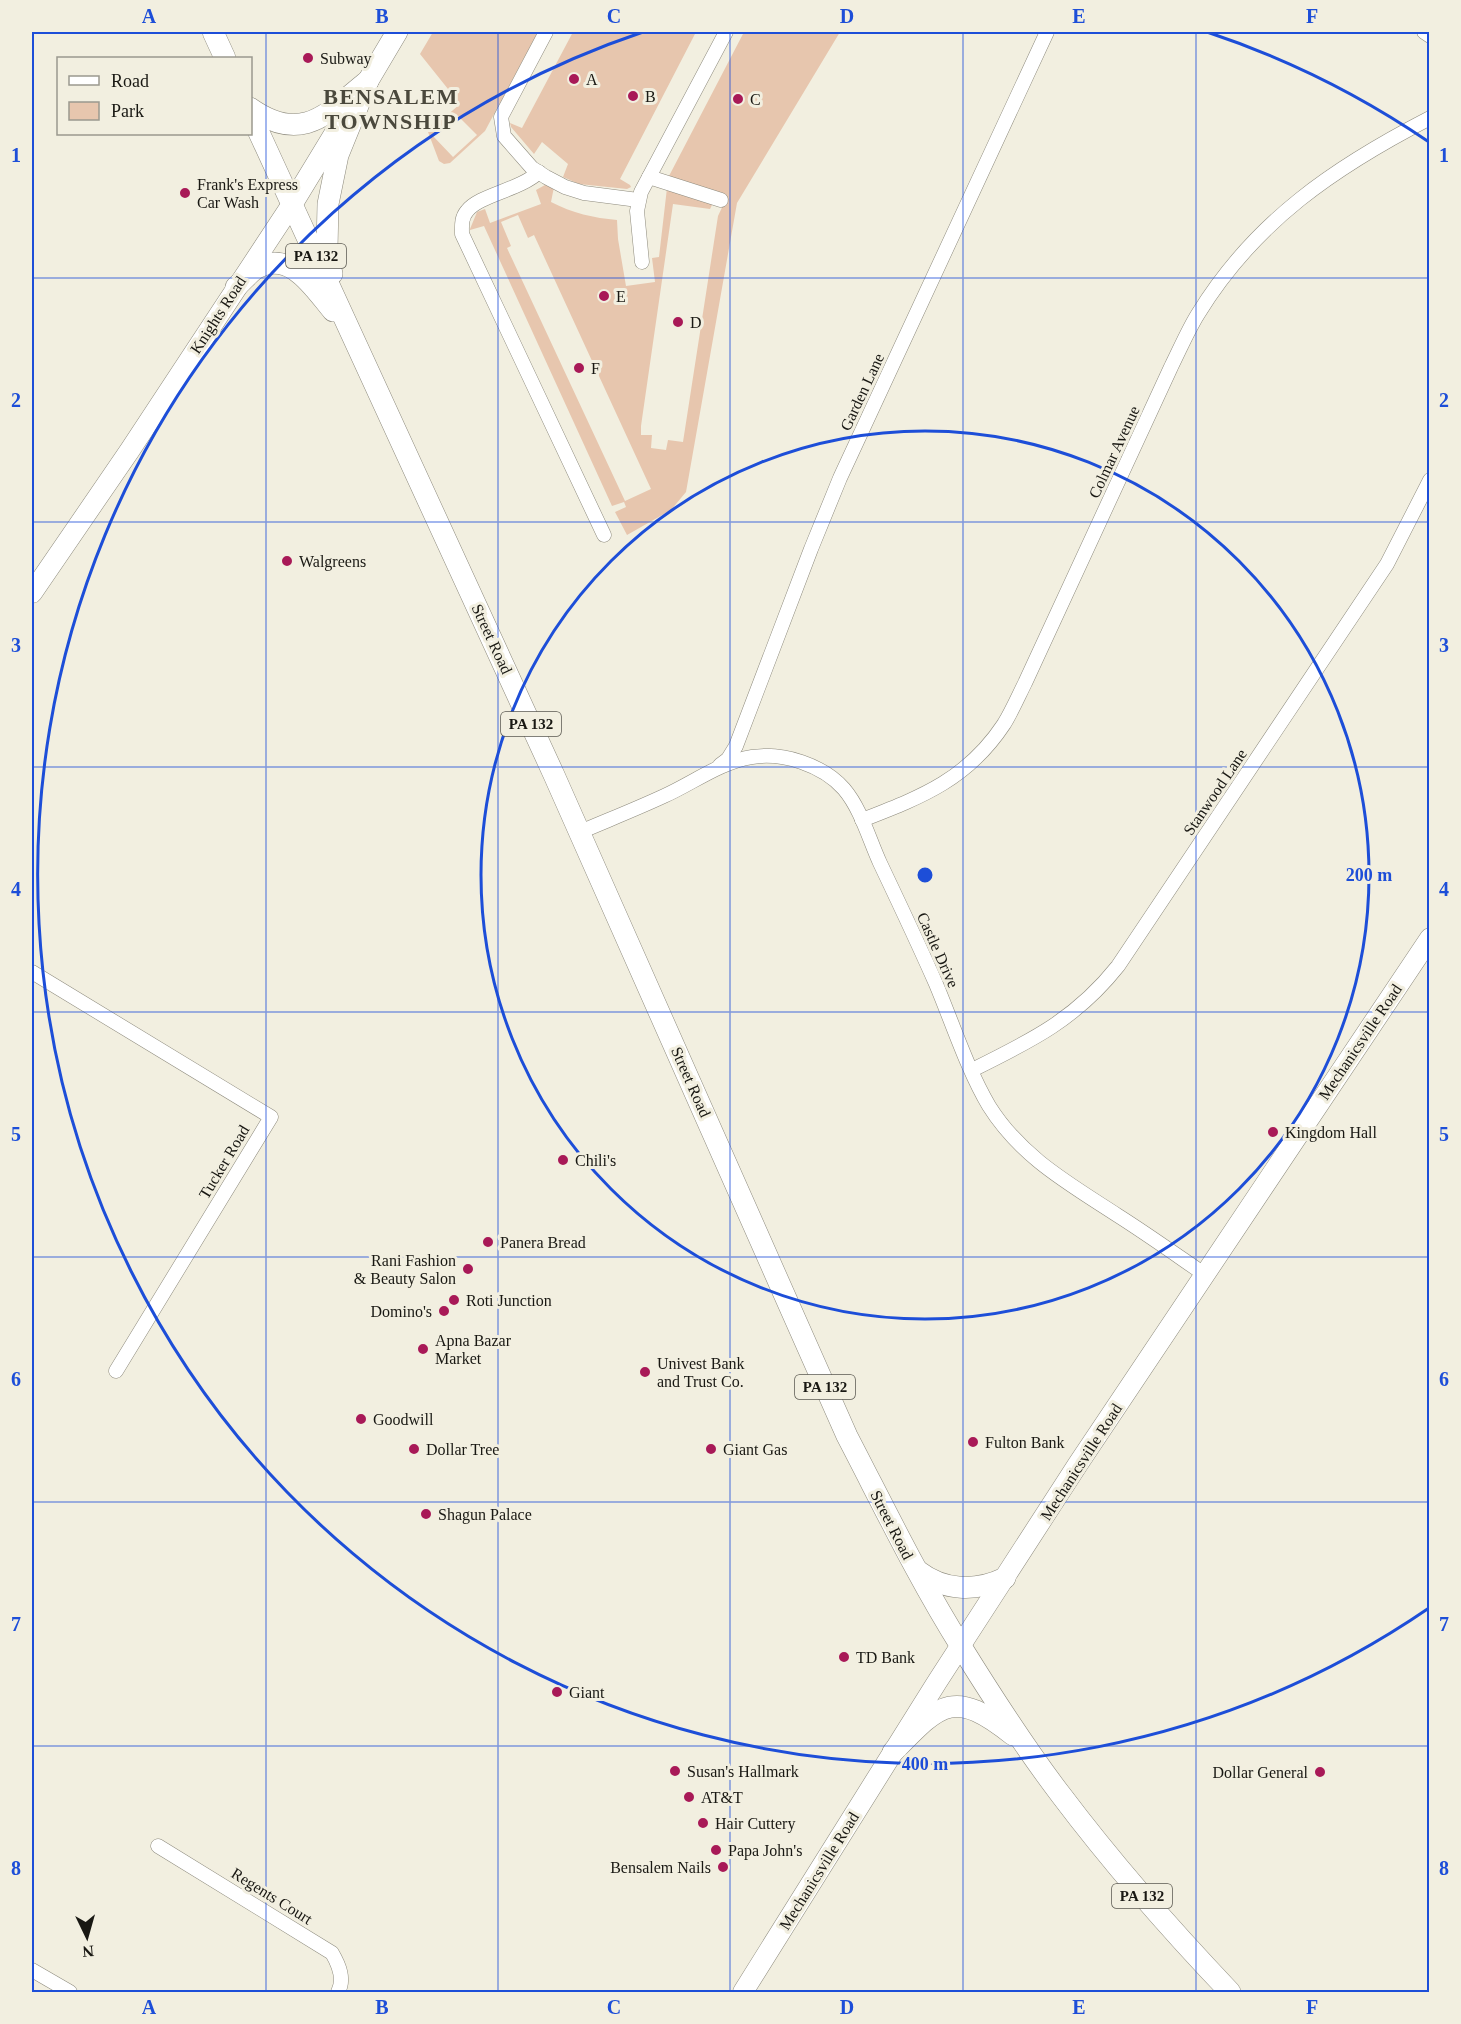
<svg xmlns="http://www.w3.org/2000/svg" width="1461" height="2024" viewBox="0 0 1461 2024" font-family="'Times New Roman',serif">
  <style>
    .green { fill: #e7c6ae; fill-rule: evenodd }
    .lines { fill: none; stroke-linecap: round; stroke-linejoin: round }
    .street-casing { stroke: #8d8a7d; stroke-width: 15 }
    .secondary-casing { stroke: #8d8a7d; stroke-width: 21 }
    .primary-casing { stroke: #8d8a7d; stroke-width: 22 }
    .street { stroke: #fff; stroke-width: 14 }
    .secondary { stroke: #fff; stroke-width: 20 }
    .primary { stroke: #fff; stroke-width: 21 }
    .grid { fill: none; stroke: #1d4ed8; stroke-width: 1.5; stroke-opacity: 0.55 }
    .ring { fill: none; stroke: #1d4ed8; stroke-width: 3 }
    .poi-dot { fill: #a81957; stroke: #f2efe0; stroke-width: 2 }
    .labels { text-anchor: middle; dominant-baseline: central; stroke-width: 6; stroke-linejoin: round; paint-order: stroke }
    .shield { fill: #f2efe0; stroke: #5a5850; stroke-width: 1.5 }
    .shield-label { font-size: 15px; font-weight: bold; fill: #191813 }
    .poi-label { font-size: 16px; fill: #191813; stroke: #f2efe0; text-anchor: start }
    .street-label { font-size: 16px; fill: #191813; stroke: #f2efe0 }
    .district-label { font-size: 22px; font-weight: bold; letter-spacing: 1.5px; fill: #4a483c; stroke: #f2efe0 }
    .centre { fill: #1d4ed8; stroke: #f2efe0; stroke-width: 3 }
    .ring-label { font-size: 18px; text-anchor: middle; font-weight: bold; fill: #1d4ed8; stroke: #f2efe0; stroke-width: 6; stroke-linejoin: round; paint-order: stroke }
    .neatline { fill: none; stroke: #1d4ed8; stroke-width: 2 }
    .grid-label { font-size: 20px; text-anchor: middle; font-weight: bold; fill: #1d4ed8 }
  </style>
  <rect width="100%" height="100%" fill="#f2efe0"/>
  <g class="green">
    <path d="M 433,32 L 538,32 L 485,131 L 450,163 L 444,164 L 439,161 L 425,124 L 426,119 L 428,120 L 437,132 L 433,136 L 453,157 L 477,135 L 456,114 L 440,130 L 437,124 L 460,104 L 420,54 Z"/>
    <path d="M 573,32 L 696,32 L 620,179 L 630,185 L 631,187 L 627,189 L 579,184 L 563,177 L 568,164 L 542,142 L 534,154 L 511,127 L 510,123 L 522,128 Z"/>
    <path d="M 744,32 L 840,32 L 737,203 L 686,492 L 671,510 L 627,535 L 615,512 L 626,507 L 624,502 L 612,506 L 484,226 L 470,230 L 470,229 L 477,212 L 485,209 L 490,223 L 541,204 L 536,190 L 545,185 L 554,187 L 551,202 C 572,213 594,218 617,220 L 618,239 L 626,286 L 655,282 L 652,258 L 659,257 L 667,188 L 714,201 L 710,209 L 673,204 L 641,426 L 641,435 L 652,435 L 651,448 L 666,450 L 668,440 L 683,442 L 718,216 L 726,199 L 669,176 ZM 518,215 L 528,238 L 534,235 L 651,489 L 625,501 L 507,248 L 511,246 L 501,222 Z"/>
  </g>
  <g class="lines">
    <defs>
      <g id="street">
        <path d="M 546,32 L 501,117 L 504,136 L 532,168 L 546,177 L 565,187 L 584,193 L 638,200"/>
        <path d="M 1424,32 L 1430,36"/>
        <path d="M 539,172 C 520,190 479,195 467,211 C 461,218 462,226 462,234 L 604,535"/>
        <path d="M 649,177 L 721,200"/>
        <path d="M 642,262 L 637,211 L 641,192 L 726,32"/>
        <path d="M 720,765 L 728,759 L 736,746 L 811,549 L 840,478 L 1047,32"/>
        <path d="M 862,820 C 921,797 967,780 1004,724 C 1012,711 1018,697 1025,683 L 1171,367 C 1180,349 1188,330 1198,314 C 1255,221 1335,167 1430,118"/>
        <path d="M 580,832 C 608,820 636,809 664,796 C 693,783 720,762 752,757 C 783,752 823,765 844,789 C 861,809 869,839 880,863 C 899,903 918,943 936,984 C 952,1022 968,1071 989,1106 C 1021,1157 1068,1183 1117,1215 C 1147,1234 1175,1254 1204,1274"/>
        <path d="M 32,972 L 271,1117 L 116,1371"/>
        <path d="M 972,1070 C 1031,1041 1076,1019 1118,966 L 1387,564 L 1430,480"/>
        <path d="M 158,1846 L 332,1953 C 339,1965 345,1979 338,1992"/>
        <path d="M 32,1970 L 70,1992"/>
      </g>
      <g id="secondary">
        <path d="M 32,593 L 130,450 L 292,204"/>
        <path d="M 743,1992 L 937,1682 L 1078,1464 L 1430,938"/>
      </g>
      <g id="primary">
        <path d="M 213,32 L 225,58"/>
        <path d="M 362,91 L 397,32"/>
        <path d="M 250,108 C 301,144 326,115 365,83"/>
        <path d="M 250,113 L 554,775 L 847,1436 C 884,1507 919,1580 962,1648 C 993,1698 1025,1748 1061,1795 C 1113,1864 1170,1929 1230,1992"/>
        <path d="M 292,204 L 337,130"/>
        <path d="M 332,274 L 327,249 L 328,204 L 338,155 L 368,81"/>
        <path d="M 236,287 C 243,281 250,272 257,268 C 291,249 315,290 333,311"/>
        <path d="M 918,1571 C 944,1591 976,1592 1005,1578"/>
        <path d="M 893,1752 C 940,1704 953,1687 1013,1735"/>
      </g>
    </defs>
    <use href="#street" class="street-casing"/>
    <use href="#secondary" class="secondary-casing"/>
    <use href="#primary" class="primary-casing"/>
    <use href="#street" class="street"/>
    <use href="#secondary" class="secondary"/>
    <use href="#primary" class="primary"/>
  </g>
  <path class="grid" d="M 266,32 L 266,1992M 498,32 L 498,1992M 730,32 L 730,1992M 963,32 L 963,1992M 1196,32 L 1196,1992M 32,278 L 1430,278M 32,522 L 1430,522M 32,767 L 1430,767M 32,1012 L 1430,1012M 32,1257 L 1430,1257M 32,1502 L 1430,1502M 32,1746 L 1430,1746"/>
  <g class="ring">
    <circle cx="925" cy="875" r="444"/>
    <path d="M1429 1608A889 889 0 1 1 643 32M1207 32A889 889 0 0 1 1429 142"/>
  </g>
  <g class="poi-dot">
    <circle cx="308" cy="58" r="6"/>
    <circle cx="574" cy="79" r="6"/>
    <circle cx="633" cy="96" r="6"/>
    <circle cx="738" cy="99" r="6"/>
    <circle cx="185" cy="193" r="6"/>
    <circle cx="604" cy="296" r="6"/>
    <circle cx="678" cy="322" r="6"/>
    <circle cx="579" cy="368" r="6"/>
    <circle cx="287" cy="561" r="6"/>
    <circle cx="1273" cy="1132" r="6"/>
    <circle cx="563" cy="1160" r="6"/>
    <circle cx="488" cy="1242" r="6"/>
    <circle cx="468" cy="1269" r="6"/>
    <circle cx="454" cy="1300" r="6"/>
    <circle cx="444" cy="1311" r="6"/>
    <circle cx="423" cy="1349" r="6"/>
    <circle cx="645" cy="1372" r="6"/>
    <circle cx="361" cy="1419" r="6"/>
    <circle cx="973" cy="1442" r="6"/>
    <circle cx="414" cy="1449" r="6"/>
    <circle cx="711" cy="1449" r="6"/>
    <circle cx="426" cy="1514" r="6"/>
    <circle cx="844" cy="1657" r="6"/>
    <circle cx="557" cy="1692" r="6"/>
    <circle cx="675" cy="1771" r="6"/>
    <circle cx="1320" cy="1772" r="6"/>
    <circle cx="689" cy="1797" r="6"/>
    <circle cx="703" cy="1823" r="6"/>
    <circle cx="716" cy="1850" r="6"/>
    <circle cx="723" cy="1867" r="6"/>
  </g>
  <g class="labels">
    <g class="shield">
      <rect x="286" y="244" width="60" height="24" rx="4.5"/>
      <rect x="501" y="712" width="60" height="24" rx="4.5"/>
      <rect x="795" y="1375" width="60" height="24" rx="4.5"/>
      <rect x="1112" y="1884" width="60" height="24" rx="4.5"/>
    </g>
    <g class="shield-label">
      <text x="316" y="256">PA 132</text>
      <text x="531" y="724">PA 132</text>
      <text x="825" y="1387">PA 132</text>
      <text x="1142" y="1896">PA 132</text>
    </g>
    <g class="poi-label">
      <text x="320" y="58">Subway</text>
      <text x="586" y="79">A</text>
      <text x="645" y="96">B</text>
      <text x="750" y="99">C</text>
      <text x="197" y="184">Frank's Express<tspan x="197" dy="18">Car Wash</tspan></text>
      <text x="616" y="296">E</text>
      <text x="690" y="322">D</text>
      <text x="591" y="368">F</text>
      <text x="299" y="561">Walgreens</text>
      <text x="1285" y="1132">Kingdom Hall</text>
      <text x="575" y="1160">Chili's</text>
      <text x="500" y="1242">Panera Bread</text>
      <text x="456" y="1260" text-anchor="end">Rani Fashion<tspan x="456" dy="18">&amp; Beauty Salon</tspan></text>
      <text x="466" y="1300">Roti Junction</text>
      <text x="432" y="1311" text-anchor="end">Domino's</text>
      <text x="435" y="1340">Apna Bazar<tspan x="435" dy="18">Market</tspan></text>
      <text x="657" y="1363">Univest Bank<tspan x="657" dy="18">and Trust Co.</tspan></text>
      <text x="373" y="1419">Goodwill</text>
      <text x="985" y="1442">Fulton Bank</text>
      <text x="426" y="1449">Dollar Tree</text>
      <text x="723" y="1449">Giant Gas</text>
      <text x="438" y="1514">Shagun Palace</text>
      <text x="856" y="1657">TD Bank</text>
      <text x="569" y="1692">Giant</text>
      <text x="687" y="1771">Susan's Hallmark</text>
      <text x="1308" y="1772" text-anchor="end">Dollar General</text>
      <text x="701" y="1797">AT&amp;T</text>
      <text x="715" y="1823">Hair Cuttery</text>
      <text x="728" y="1850">Papa John's</text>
      <text x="711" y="1867" text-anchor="end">Bensalem Nails</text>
    </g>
    <g class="street-label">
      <text transform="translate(218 315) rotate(-57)">Knights Road</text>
      <text transform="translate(862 392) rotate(-65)">Garden Lane</text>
      <text transform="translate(1114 452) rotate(-65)">Colmar Avenue</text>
      <text transform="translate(492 639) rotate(65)">Street Road</text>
      <text transform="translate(1215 792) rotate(-56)">Stanwood Lane</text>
      <text transform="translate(938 950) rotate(66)">Castle Drive</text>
      <text transform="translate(1360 1042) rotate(-56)">Mechanicsville Road</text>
      <text transform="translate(691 1082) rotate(66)">Street Road</text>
      <text transform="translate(224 1162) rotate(-59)">Tucker Road</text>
      <text transform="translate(1081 1462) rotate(-57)">Mechanicsville Road</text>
      <text transform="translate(892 1525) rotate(63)">Street Road</text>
      <text transform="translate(819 1871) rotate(-58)">Mechanicsville Road</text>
      <text transform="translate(272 1896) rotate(32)">Regents Court</text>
    </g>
    <g class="district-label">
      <text x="391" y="96">BENSALEM<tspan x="391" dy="25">TOWNSHIP</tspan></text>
    </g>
  </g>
  <circle cx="925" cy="875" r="9" class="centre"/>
  <g class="ring-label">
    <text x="1369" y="881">200 m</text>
    <text x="925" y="1770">400 m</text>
  </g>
  <rect width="1461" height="2024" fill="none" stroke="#f2efe0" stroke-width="66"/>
  <rect x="57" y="57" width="195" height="78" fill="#f2efe0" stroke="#9b998e" stroke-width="1.5"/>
  <rect x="69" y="76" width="30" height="9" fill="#ffffff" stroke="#9b998e" stroke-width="1.5"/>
  <text x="111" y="87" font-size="18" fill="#191813">Road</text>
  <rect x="69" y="102" width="30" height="18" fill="#e7c6ae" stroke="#9b998e" stroke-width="1.5"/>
  <text x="111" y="117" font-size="18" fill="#191813">Park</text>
  <g transform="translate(87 1937) rotate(175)" stroke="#f2efe0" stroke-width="4.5" paint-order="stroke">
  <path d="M0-4.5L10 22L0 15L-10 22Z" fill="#191813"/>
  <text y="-9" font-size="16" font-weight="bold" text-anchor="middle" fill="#191813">N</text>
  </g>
  <rect x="33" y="33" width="1395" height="1958" class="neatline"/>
  <g class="grid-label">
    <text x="149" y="23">A</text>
    <text x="382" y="23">B</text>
    <text x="614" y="23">C</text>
    <text x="847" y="23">D</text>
    <text x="1079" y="23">E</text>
    <text x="1312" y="23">F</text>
    <text x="16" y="162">1</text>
    <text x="1444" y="162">1</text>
    <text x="16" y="407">2</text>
    <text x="1444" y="407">2</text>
    <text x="16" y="652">3</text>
    <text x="1444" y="652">3</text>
    <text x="16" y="896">4</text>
    <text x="1444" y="896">4</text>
    <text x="16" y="1141">5</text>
    <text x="1444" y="1141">5</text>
    <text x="16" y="1386">6</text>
    <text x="1444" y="1386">6</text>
    <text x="16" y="1631">7</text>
    <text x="1444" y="1631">7</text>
    <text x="16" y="1875">8</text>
    <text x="1444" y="1875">8</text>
    <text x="149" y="2014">A</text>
    <text x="382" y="2014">B</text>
    <text x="614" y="2014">C</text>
    <text x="847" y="2014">D</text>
    <text x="1079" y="2014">E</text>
    <text x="1312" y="2014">F</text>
  </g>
</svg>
